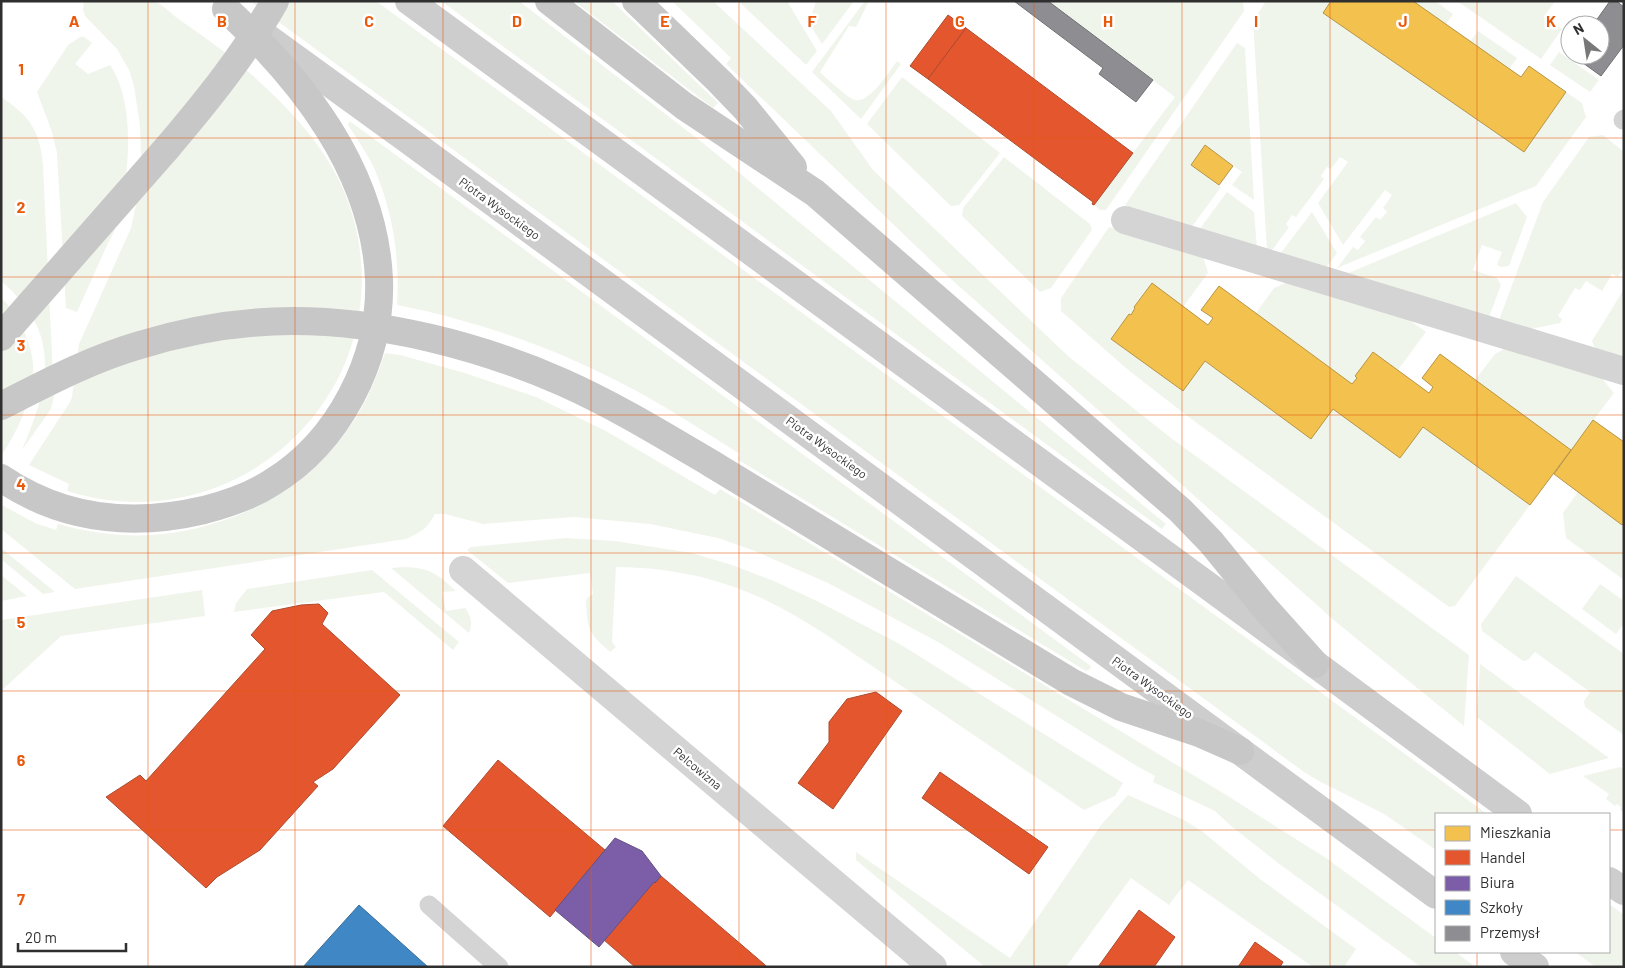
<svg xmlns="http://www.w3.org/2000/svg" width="1625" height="968" viewBox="0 0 1625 968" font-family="Barlow,sans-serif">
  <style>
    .green { fill: #f0f5ec }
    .homes { fill: #f2c14e; stroke: #b89545 }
    .shops { fill: #e4572e; stroke: #ae4b2e }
    .offices { fill: #7b5ea7; stroke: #645083 }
    .schools { fill: #3f88c5; stroke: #3a6d98 }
    .industry { fill: #8d8d92; stroke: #717174 }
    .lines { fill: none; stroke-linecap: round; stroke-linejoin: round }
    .lane { stroke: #d4d4d4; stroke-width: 19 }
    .street { stroke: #d4d4d4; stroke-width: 28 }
    .secondary { stroke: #cdcdcd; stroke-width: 28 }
    .primary { stroke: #c7c7c7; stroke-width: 28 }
    .primary-bridge { stroke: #c7c7c7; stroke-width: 28 }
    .grid { fill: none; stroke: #e8590c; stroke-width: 1; stroke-opacity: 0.55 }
    .labels { text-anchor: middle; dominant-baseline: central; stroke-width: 5; stroke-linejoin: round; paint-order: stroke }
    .street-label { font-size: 12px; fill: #2f2f2f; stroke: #fff }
    .grid-label { font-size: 16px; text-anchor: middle; font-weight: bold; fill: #e8590c; stroke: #fff; stroke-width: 5; stroke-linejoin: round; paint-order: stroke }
  </style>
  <rect width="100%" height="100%" fill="#fff"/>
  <g class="green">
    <path d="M 84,1 C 100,1 115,1 131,1 C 138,1 146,0 153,1 C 161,3 171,13 177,18 C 203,36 229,54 252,75 C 296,115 337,158 353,217 C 402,391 238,545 67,491 L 69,484 L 29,465 L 70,402 L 72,397 L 79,344 L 131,228 L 138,195 L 141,156 L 140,126 L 134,86 L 129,70 L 117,49 L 85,16 L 83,10 Z"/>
    <path d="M 250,1 L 376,1 L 1487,814 L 1436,814 L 1436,850 L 1384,814 L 1317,780 L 1304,772 Z"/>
    <path d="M 441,1 L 519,1 L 703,143 L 1166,524 L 1162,529 Z"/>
    <path d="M 574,1 L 612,1 L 718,103 L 713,108 Z"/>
    <path d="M 672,1 L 713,1 L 831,111 L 873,170 L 1068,356 L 1171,438 L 1469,655 L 1464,726 L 1336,622 L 943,272 L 726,64 L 731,58 Z"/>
    <path d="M 738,1 L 787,1 L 817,51 L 806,65 Z"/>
    <path d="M 816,1 L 854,1 L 822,44 L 809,23 Z"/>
    <path d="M 865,1 L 869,1 L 856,27 L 849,26 L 820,72 C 826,78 848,98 855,100 C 870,103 889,72 897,61 L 901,64 L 861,119 L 812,72 Z"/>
    <path d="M 1048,1 L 1243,1 L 1244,11 L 1106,210 L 1100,210 L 1094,205 L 1175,97 Z"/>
    <path d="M 1266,1 L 1331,1 L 1323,13 L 1524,152 L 1566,92 L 1582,103 L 1586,117 L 1536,186 L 1337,268 L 1353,247 L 1358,250 L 1365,241 L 1360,237 L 1376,217 L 1380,220 L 1387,212 L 1383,208 L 1392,195 L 1385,190 L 1343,245 L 1318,203 L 1348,162 L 1340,157 L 1331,169 L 1327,167 L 1321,176 L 1324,179 L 1296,217 L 1292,215 L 1286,224 L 1289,227 L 1271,252 L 1267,250 L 1253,21 Z"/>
    <path d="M 1413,1 L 1435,1 L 1453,14 L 1446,24 Z"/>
    <path d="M 1457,1 L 1555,1 L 1544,17 L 1562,29 L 1541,59 Z"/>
    <path d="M 1478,31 L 1517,58 L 1510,68 L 1470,42 Z"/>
    <path d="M 80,37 L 84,37 L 92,43 L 75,64 L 88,74 L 110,65 C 137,105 129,179 117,223 C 114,233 108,243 104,252 C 95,272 86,292 77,312 L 66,308 L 57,153 L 52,132 L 37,92 L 68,45 Z"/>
    <path d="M 1237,43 L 1245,48 L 1254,200 L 1232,185 L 1242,172 L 1205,145 L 1191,165 L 1221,187 L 1191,228 L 1129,209 L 1125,205 Z"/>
    <path d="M 1559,52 L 1599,80 L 1590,92 L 1550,65 Z"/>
    <path d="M 902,77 L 1000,153 L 959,205 L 951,206 L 867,124 Z"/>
    <path d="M 1,97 C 30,116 40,131 43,165 L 54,397 L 51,409 L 22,450 C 50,385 62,332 1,281 Z"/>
    <path d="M 349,122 L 351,122 L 1088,664 L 1091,666 L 1090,669 L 1086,671 L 763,475 L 737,459 L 740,454 C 700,429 661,403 619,382 C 550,346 473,320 397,305 C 400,258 393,212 374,168 C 367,153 357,139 348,125 Z"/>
    <path d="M 1603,135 L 1624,152 L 1624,267 L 1618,277 L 1612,274 L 1602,291 L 1586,281 L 1580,290 L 1575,288 L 1558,316 L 1562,319 L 1560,323 L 1531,329 L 1499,320 L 1543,202 L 1589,137 Z"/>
    <path d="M 1004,157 L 1090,224 L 1092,230 L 1051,288 L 1040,292 L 962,216 L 963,208 Z"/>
    <path d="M 1227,192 L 1254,212 L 1257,248 L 1199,230 Z"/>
    <path d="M 1516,203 L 1527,217 L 1509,266 L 1501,267 L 1497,265 L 1502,252 L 1482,245 L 1473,270 L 1497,278 L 1501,285 L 1489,317 L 1346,274 Z"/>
    <path d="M 1312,212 L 1337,253 L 1326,268 L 1280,254 Z"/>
    <path d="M 1109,227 L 1203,256 L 1208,273 L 1183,307 L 1151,284 L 1134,306 L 1135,308 L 1131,315 L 1129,314 L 1111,338 L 1182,391 L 1205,361 L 1333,409 L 1423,427 L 1530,505 L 1455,606 L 1449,607 L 1190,418 L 1127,369 L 1061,311 L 1061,298 Z"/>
    <path d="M 1290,281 L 1404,316 L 1426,332 L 1398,370 L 1373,352 L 1356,376 L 1357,378 L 1352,384 L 1256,313 L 1274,288 Z"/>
    <path d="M 1624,289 L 1624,359 L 1596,351 L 1592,341 Z"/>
    <path d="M 1,298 C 11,306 18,318 23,329 C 28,341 33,354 33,366 C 35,395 17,433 1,456 Z"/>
    <path d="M 1508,347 L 1601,377 L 1614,393 L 1571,450 L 1475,380 L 1495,354 Z"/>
    <path d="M 385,353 L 400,355 L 465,373 L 536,397 L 606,431 L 715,495 L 720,489 L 1223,793 L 1326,858 L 1436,938 L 1436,952 L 1455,952 L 1476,967 L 1421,967 L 1278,863 L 1231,826 L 1215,811 L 1153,782 L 1155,776 L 1135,765 L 938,642 L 828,583 L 752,550 L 718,538 L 650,524 L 574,517 L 483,524 L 445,514 L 435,514 C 427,529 421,532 406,539 L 75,589 L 1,529 L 2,505 L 35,523 L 56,530 L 58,524 C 112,539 165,540 218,522 C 231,518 245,513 257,506 C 270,498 281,487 293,478 C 305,469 319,461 329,451 C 357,424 373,388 385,353 Z"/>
    <path d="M 1578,492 L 1622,524 L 1624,523 L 1624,580 L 1566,538 L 1563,513 Z"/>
    <path d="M 566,538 L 615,541 L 692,553 L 732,565 L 774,581 L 819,602 L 898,643 L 1123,783 L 1115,796 L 1084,810 L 825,634 C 800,618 775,603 747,592 C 706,575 660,567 616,567 L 612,642 L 616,647 L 610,652 C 587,631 588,631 586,601 L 587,598 L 593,594 L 590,573 L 508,583 L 467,550 L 471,547 Z"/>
    <path d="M 1,548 L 55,592 L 43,594 L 1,559 Z"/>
    <path d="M 405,567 C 431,568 437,574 456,591 L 442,592 L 446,611 L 465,608 C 471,615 473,625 469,633 L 391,568 Z"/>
    <path d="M 372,570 L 459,642 L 453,650 L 384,592 L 234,612 L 236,603 L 247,589 Z"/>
    <path d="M 1,575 L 27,596 L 1,601 Z"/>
    <path d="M 1516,576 L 1624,654 L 1624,735 L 1585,707 L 1584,701 L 1590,692 L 1535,652 L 1528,660 L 1523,661 L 1482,631 L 1481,624 Z"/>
    <path d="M 1600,584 L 1624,601 L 1624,623 L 1616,634 L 1582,609 Z"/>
    <path d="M 202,590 L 205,616 L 61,636 L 1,691 L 1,620 Z"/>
    <path d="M 1480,664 L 1609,758 L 1550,774 L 1477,717 Z"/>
    <path d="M 1620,767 L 1624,770 L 1624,812 L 1620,810 L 1621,807 L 1617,804 L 1615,806 L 1606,799 L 1609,794 L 1583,776 Z"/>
    <path d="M 1128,795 L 1184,820 L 1203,832 L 1260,879 L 1356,949 L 1344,967 L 1313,967 L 1188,880 L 1169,905 L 1131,878 L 1066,967 L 985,967 L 856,860 L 856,852 L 1010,958 L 1101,825 Z"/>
    <path d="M 1609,904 L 1624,915 L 1624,967 L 1596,967 L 1575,952 L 1609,952 Z"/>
  </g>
  <g class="homes">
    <path d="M 1331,1 L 1413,1 L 1521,77 L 1529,66 L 1566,92 L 1524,152 L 1323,13 Z"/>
    <path d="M 1205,145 L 1233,166 L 1219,185 L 1191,165 Z"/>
    <path d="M 1152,283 L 1208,325 L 1213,318 L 1201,310 L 1219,286 L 1352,384 L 1357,378 L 1355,376 L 1373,352 L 1429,393 L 1433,387 L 1422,378 L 1440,354 L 1571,450 L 1530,505 L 1423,427 L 1400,458 L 1333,409 L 1311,439 L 1205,361 L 1183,391 L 1111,339 L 1129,314 L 1131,315 L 1135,308 L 1134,307 Z"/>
    <path d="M 1593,420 L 1624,442 L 1624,523 L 1622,525 L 1554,474 Z"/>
  </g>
  <g class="shops">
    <path d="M 948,15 L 966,28 L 928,79 L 910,66 Z"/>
    <path d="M 966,28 L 1133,153 L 1094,205 L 1092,204 L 1093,202 L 928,79 Z"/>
    <path d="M 319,604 L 328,613 L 322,624 L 400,695 L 333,769 L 313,782 L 318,786 L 260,850 L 217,877 L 206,888 L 106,797 L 140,775 L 146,781 L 265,649 L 251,635 L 272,611 L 301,605 Z"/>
    <path d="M 876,692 L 902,711 L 833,809 L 798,783 L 829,742 L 829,722 L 847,699 Z"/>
    <path d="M 498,760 L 605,850 L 550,917 L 443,826 Z"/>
    <path d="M 940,772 L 1048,847 L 1029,874 L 922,798 Z"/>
    <path d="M 661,876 L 764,964 L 767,967 L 635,967 L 604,940 L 654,882 L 655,883 Z"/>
    <path d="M 1139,910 L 1175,937 L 1154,967 L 1098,967 Z"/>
    <path d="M 1255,942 L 1283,962 L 1280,967 L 1238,967 Z"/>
  </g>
  <path class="offices" d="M 615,838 L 642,851 L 661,876 L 655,883 L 654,882 L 599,947 L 555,910 Z"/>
  <path class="schools" d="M 359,905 L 428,967 L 303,967 Z"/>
  <g class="industry">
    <path d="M 1014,1 L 1048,1 L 1153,80 L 1136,102 L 1099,74 L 1103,68 Z"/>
    <path d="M 1610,1 L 1616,1 L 1624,7 L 1624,45 L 1601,76 L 1572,55 L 1600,55 L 1600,25 L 1593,25 Z"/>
  </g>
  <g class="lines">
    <g class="lane">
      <path d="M 1623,120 L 1624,119"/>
      <path d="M 429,905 L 499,967"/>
    </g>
    <g class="street">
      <path d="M 1125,220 L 1624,371"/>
      <path d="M 463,570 L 933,967"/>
    </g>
    <g class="secondary">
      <path d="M 409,1 L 1315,664 L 1518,814"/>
      <path d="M 258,31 L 411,142 L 1436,895"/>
      <path d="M 1609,881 L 1624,891"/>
      <path d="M 1514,952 L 1535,967"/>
    </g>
    <g class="primary">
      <path d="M 549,1 L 684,106 L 815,193 L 1180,510 L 1211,542 L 1264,607 L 1315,664"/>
      <path d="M 636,1 L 719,81 L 745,108 L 793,167"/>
      <path d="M 1,337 L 167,148"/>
      <path d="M 712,464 L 1071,682 L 1121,707 L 1199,733 L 1240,751"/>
      <path d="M 1,478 C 63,520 132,527 204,510 C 227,504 251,496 271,483 C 339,442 382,358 379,279 C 374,170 302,80 226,9"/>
    </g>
    <g class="primary-bridge">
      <path d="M 167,148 C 206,102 245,54 275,1"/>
      <path d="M 1,406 C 46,383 91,359 140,345 C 189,330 242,321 293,321 C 383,321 480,346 562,382 C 614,405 663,435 712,464"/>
    </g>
  </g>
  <path class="grid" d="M 148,1 L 148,967M 295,1 L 295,967M 443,1 L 443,967M 591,1 L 591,967M 739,1 L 739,967M 886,1 L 886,967M 1034,1 L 1034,967M 1182,1 L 1182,967M 1330,1 L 1330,967M 1477,1 L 1477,814M 1,138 L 1624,138M 1,277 L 1624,277M 1,415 L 1624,415M 1,553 L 1624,553M 1,691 L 1624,691M 1,830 L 1436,830M 1609,830 L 1624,830M 1477,952 L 1477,967"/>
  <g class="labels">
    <g class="street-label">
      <text transform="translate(500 208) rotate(36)">Piotra Wysockiego</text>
      <text transform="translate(827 447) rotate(36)">Piotra Wysockiego</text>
      <text transform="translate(1153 687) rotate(36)">Piotra Wysockiego</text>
      <text transform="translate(698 768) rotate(40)">Pelcowizna</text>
    </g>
  </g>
  <g class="grid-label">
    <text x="74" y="27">A</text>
    <text x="222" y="27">B</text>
    <text x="369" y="27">C</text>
    <text x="517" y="27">D</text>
    <text x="665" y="27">E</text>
    <text x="812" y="27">F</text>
    <text x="960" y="27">G</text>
    <text x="1108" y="27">H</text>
    <text x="1256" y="27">I</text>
    <text x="1403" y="27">J</text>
    <text x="1551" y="27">K</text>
    <text x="21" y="75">1</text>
    <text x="21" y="213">2</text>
    <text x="21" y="351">3</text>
    <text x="21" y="490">4</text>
    <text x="21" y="628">5</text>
    <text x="21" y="766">6</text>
    <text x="21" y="905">7</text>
  </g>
  <rect width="1625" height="968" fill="none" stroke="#2f2f2f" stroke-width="5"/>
  <rect x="1435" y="813" width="175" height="140" fill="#ffffff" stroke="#acacac"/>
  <rect x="1445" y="826" width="25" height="15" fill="#f2c14e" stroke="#acacac"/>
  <text x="1480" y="838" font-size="15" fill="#2f2f2f">Mieszkania</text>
  <rect x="1445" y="850" width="25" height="15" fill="#e4572e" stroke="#acacac"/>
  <text x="1480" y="863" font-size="15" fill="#2f2f2f">Handel</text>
  <rect x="1445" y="876" width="25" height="15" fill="#7b5ea7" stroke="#acacac"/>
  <text x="1480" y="888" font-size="15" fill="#2f2f2f">Biura</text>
  <rect x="1445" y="900" width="25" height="15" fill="#3f88c5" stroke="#acacac"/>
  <text x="1480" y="913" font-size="15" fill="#2f2f2f">Szkoły</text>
  <rect x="1445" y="926" width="25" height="15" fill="#8d8d92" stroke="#acacac"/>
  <text x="1480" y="938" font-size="15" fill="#2f2f2f">Przemysł</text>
  <g transform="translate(1585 40) rotate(330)"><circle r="24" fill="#ffffff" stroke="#acacac"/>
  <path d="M0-4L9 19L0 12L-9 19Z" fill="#787878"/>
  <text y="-8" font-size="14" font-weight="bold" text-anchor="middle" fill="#2f2f2f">N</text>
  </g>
  <path d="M18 943v8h108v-8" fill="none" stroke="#2f2f2f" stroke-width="2.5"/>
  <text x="25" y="943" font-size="15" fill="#2f2f2f" stroke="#ffffff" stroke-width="4" paint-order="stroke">20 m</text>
</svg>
